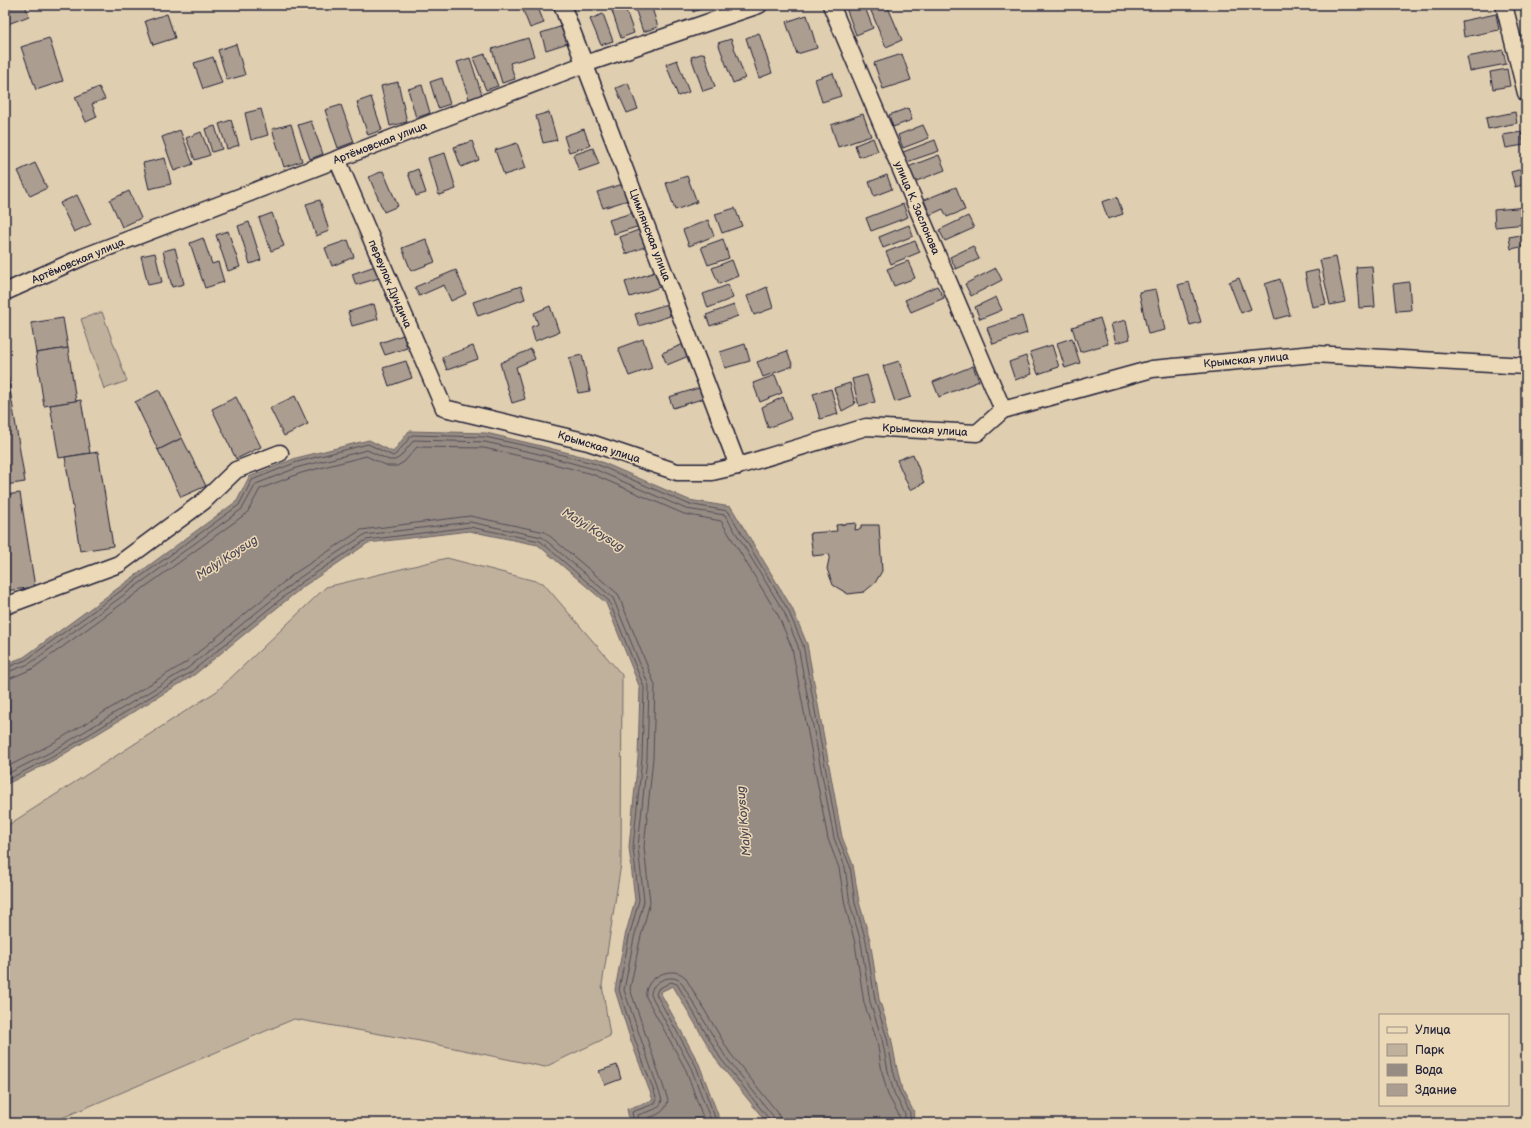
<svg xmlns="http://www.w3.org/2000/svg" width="1531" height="1128" viewBox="0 0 1531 1128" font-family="'Balsamiq Sans',sans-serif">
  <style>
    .green { fill: #c0b19c; stroke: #716a6c }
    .water { fill: #978c83; stroke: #686266 }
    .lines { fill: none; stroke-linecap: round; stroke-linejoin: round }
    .shore { stroke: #514c58; stroke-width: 1 }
    .building { fill: #ab9d8f; stroke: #22223b }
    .street-casing { stroke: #22223b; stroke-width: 19 }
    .street { stroke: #ecd9b7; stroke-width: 16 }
    .labels { text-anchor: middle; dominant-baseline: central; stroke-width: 3; stroke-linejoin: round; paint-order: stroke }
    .street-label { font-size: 11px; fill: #22223b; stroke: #ecd9b7 }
    .water-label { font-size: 12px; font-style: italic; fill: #4b4754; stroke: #ecd9b7 }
  </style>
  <rect width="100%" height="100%" fill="#e0ceb0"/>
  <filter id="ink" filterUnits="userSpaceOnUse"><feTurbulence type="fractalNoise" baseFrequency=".025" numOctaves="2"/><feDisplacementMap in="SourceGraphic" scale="8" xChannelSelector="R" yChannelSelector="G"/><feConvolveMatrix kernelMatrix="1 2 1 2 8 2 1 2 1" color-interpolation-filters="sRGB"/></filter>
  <g filter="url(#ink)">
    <g class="green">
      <path d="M 102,312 L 127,381 L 104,389 L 81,319 Z"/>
      <path d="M 447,558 L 543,583 L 622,675 L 621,864 L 602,985 L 610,1036 L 545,1067 L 420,1041 L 294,1019 L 50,1123 L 5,1123 L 5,827 L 217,691 L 326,587 Z"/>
    </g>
    <path class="water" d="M 409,431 L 486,433 L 537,445 L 597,460 L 689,500 L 731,507 L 792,608 L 807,644 L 842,837 L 853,865 L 859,902 L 870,940 L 879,999 L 891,1037 L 897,1069 L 902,1090 L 914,1112 L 913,1123 L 767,1123 L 717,1061 L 673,986 L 660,992 L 699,1064 L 721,1123 L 630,1123 L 627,1109 L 653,1100 L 630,1038 L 615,990 L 625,936 L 635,900 L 629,847 L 638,757 L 640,688 L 606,603 L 538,545 L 469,531 L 368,543 L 304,586 L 194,675 L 56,759 L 5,785 L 5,664 L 24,657 L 237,501 L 249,477 L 296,458 L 369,440 L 393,452 Z"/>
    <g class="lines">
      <g class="shore">
        <path d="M 5,668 L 26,660 L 239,505 L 252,480 L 297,462 L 368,444 L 393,456 L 396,454 L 412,435 L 485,437 L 536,448 L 596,464 L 688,504 L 728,511 L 788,610 L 803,645 L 838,837 L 850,866 L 855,903 L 866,941 L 875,1000 L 887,1038 L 893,1070 L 899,1091 L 910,1113 L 910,1123"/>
        <path d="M 5,673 L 29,664 L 242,509 L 256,484 L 299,467 L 367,450 L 389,460 L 395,460 L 400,457 L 414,440 L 485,442 L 535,453 L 594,469 L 686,509 L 725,515 L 784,612 L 798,646 L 834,838 L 845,867 L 850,904 L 861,942 L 870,1002 L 882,1039 L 888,1071 L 894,1093 L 905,1114 L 905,1123"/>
        <path d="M 5,679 L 11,678 L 32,669 L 247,513 L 260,489 L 301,473 L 366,456 L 388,466 L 397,466 L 404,462 L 417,447 L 484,448 L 534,459 L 592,474 L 684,514 L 721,521 L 778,615 L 792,648 L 828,839 L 839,868 L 845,905 L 855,943 L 864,1003 L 877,1041 L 882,1072 L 888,1095 L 899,1115 L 899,1123"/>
        <path d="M 5,768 L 48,746 L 185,663 L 295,573 L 361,530 L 470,516 L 545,532 L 618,594 L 655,685 L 653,758 L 644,847 L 650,902 L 640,940 L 630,989 L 668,1100 C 666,1113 656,1115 646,1119 L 645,1123"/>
        <path d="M 5,775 L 51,752 L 188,668 L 299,578 L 364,535 L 470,522 L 542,537 L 613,598 L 649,686 L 647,758 L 638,847 L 644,901 L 634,938 L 624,990 L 662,1100 C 660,1111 647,1111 638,1115 L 639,1123"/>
        <path d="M 5,781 L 54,756 L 191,672 L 302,582 L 366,540 L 470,527 L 540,541 L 609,601 L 644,687 L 642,758 L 633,847 L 639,900 L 629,937 L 619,990 L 634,1037 L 657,1100 L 654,1104 L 632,1112 L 634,1123"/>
        <path d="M 705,1123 L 686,1070 L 646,997 C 643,978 672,964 685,977 L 730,1053 L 778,1113 L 781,1123"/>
        <path d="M 712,1123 L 691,1068 L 651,995 C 650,982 672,972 681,982 L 725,1056 L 773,1116 L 775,1123"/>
        <path d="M 717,1123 L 696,1066 L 656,994 L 658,989 L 671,982 L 677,984 L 721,1059 L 769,1119 L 770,1123"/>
      </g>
    </g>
    <g class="building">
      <path d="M 5,5 L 25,5 L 29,16 L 8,24 L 5,17 Z"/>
      <path d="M 521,5 L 537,5 L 544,23 L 530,28 Z"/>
      <path d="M 610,5 L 624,5 L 634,33 L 621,38 Z"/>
      <path d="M 634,5 L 651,5 L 658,27 L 643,32 Z"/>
      <path d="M 691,5 L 702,5 L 703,8 L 693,12 Z"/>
      <path d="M 845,5 L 864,5 L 873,28 L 856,35 Z"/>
      <path d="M 883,5 L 887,5 L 902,40 L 886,47 L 871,11 Z"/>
      <path d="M 167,14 L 175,38 L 153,45 L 145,21 Z"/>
      <path d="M 603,14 L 613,41 L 601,45 L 590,19 Z"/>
      <path d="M 1496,14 L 1499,30 L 1464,37 L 1462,21 Z"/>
      <path d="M 807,15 L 817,48 L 797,54 L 786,22 Z"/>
      <path d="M 566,25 L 571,42 L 546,50 L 541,33 Z"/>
      <path d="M 759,33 L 772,73 L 759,78 L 746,38 Z"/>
      <path d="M 49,38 L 63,81 L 36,90 L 21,47 Z"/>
      <path d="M 528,38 L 534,56 L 510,63 L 515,79 L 502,83 L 492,49 Z"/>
      <path d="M 731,39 L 745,78 L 733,83 L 718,43 Z"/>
      <path d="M 236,44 L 245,75 L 227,80 L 218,50 Z"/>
      <path d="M 1503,50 L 1506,64 L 1470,71 L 1467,57 Z"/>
      <path d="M 704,53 L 715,87 L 703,91 L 691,57 Z"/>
      <path d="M 485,54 L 498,86 L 486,90 L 473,58 Z"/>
      <path d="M 902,54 L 911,80 L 883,89 L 874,63 Z"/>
      <path d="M 213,57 L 222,83 L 203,89 L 194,63 Z"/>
      <path d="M 470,58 L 482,95 L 469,99 L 457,62 Z"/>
      <path d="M 677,60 L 689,92 L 678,96 L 666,64 Z"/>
      <path d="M 1507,69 L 1510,86 L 1493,89 L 1490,72 Z"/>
      <path d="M 833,73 L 841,96 L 822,102 L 815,79 Z"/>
      <path d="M 442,78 L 450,104 L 438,108 L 430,82 Z"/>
      <path d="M 398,82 L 407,122 L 390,126 L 381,86 Z"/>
      <path d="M 628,83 L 638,109 L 627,113 L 616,88 Z"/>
      <path d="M 422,85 L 430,113 L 416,118 L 408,89 Z"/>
      <path d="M 99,87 L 105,99 L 92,104 L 97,117 L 86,122 L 75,97 Z"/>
      <path d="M 371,97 L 382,130 L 368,135 L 357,102 Z"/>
      <path d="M 341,105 L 354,142 L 338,148 L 325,110 Z"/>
      <path d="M 908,108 L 912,120 L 893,127 L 889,115 Z"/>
      <path d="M 261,109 L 268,135 L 251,140 L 245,113 Z"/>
      <path d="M 549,112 L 557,140 L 543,143 L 536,116 Z"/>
      <path d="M 1515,112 L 1517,123 L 1488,129 L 1486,118 Z"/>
      <path d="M 863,114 L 871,136 L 838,147 L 831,125 Z"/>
      <path d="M 231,120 L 239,145 L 227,149 L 219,124 Z"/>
      <path d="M 311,121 L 323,154 L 310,159 L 298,125 Z"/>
      <path d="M 291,124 L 302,161 L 284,167 L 272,129 Z"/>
      <path d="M 923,125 L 929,138 L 903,148 L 898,135 Z"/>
      <path d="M 215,126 L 222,149 L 212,152 L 205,129 Z"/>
      <path d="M 584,129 L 590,146 L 569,152 L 564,136 Z"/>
      <path d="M 180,130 L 193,164 L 174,171 L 162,137 Z"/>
      <path d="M 201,132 L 210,155 L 195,160 L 186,138 Z"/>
      <path d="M 1521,132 L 1524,145 L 1506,148 L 1503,135 Z"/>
      <path d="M 873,138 L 878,151 L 859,157 L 855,145 Z"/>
      <path d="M 935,140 L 939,151 L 907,162 L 903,152 Z"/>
      <path d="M 472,141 L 479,160 L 461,167 L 454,147 Z"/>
      <path d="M 517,143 L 526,168 L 504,175 L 495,150 Z"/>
      <path d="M 593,148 L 599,164 L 579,171 L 573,155 Z"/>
      <path d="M 445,153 L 456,189 L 439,195 L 428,158 Z"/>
      <path d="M 939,155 L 945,170 L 914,182 L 908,167 Z"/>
      <path d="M 165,158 L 171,184 L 149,189 L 143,163 Z"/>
      <path d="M 35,163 L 47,188 L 30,196 L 18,171 Z"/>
      <path d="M 1526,168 L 1526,184 L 1515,187 L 1511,172 Z"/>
      <path d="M 418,169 L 426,193 L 416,196 L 408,173 Z"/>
      <path d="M 383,171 L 398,206 L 384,212 L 369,177 Z"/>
      <path d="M 887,175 L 892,189 L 874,196 L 869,182 Z"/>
      <path d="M 687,176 L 697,202 L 675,210 L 666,183 Z"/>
      <path d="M 623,184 L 628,200 L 603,208 L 597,192 Z"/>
      <path d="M 956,187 L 965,210 L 947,217 L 943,209 L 930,215 L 924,200 Z"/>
      <path d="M 129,191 L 141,218 L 122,227 L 110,200 Z"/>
      <path d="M 77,195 L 91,224 L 74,232 L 60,203 Z"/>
      <path d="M 1117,197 L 1123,214 L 1108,219 L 1102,202 Z"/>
      <path d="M 320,200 L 329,231 L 316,236 L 306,204 Z"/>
      <path d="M 903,204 L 908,217 L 871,231 L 866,218 Z"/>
      <path d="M 1526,207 L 1526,224 L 1495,227 L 1494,210 Z"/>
      <path d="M 735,208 L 742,226 L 722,233 L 715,214 Z"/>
      <path d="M 635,212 L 640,226 L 614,234 L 609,220 Z"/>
      <path d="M 272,213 L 284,246 L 271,251 L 259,218 Z"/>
      <path d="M 968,216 L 974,228 L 945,241 L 939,230 Z"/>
      <path d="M 708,220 L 714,236 L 689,246 L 683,230 Z"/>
      <path d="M 249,222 L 261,260 L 250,264 L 238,226 Z"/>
      <path d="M 909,225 L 913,236 L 883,248 L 879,237 Z"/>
      <path d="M 641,229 L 647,246 L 626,254 L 620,237 Z"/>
      <path d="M 228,231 L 240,267 L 228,271 L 216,235 Z"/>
      <path d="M 1526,234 L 1526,246 L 1511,249 L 1509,237 Z"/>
      <path d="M 203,238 L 212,264 L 218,262 L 224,282 L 205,288 L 190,243 Z"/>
      <path d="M 426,239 L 435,262 L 411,271 L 402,248 Z"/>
      <path d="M 723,239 L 729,258 L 708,265 L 701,247 Z"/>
      <path d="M 348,240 L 354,257 L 332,266 L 325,248 Z"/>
      <path d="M 915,241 L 920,252 L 891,264 L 886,252 Z"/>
      <path d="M 973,246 L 979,259 L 956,269 L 950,257 Z"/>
      <path d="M 175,248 L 184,284 L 172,287 L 163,251 Z"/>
      <path d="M 155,253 L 162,282 L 148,285 L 141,256 Z"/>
      <path d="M 1336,257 L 1345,302 L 1330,305 L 1320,260 Z"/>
      <path d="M 732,260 L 738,276 L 719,284 L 712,268 Z"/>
      <path d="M 908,261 L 915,278 L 894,286 L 887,269 Z"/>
      <path d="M 375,266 L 379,278 L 356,285 L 352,274 Z"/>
      <path d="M 1372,266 L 1375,307 L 1359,308 L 1356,267 Z"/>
      <path d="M 996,268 L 1002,280 L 971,296 L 965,284 Z"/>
      <path d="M 456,270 L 466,294 L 451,301 L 444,285 L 419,296 L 415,287 Z"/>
      <path d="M 1318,270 L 1326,304 L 1312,307 L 1305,273 Z"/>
      <path d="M 658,271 L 663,286 L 630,297 L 625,282 Z"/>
      <path d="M 1239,278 L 1251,309 L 1241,313 L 1229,282 Z"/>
      <path d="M 1280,279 L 1290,315 L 1275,319 L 1265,284 Z"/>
      <path d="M 1189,282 L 1201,322 L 1190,325 L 1178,285 Z"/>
      <path d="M 1409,282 L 1411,310 L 1396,311 L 1393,284 Z"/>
      <path d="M 728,285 L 733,298 L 708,308 L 703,294 Z"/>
      <path d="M 521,286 L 525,299 L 478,316 L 473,302 Z"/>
      <path d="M 937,286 L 944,298 L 911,312 L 905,300 Z"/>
      <path d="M 767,287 L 773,308 L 754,315 L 747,296 Z"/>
      <path d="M 1156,289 L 1165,330 L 1148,334 L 1139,292 Z"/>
      <path d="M 996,297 L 1002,310 L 980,319 L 975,307 Z"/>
      <path d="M 374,304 L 378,319 L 352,326 L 348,312 Z"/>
      <path d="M 667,304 L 670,316 L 639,326 L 635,314 Z"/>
      <path d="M 734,305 L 738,316 L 710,326 L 706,315 Z"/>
      <path d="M 550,306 L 559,332 L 535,341 L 531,327 L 538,324 L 534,313 Z"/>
      <path d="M 1022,316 L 1027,333 L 993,344 L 987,328 Z"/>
      <path d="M 63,318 L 68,348 L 36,353 L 31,323 Z"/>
      <path d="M 1100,318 L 1108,344 L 1080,352 L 1072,327 Z"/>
      <path d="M 1126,320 L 1130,339 L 1116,343 L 1111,324 Z"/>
      <path d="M 403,335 L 407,348 L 385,355 L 380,343 Z"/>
      <path d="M 1072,338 L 1080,363 L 1065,368 L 1057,343 Z"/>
      <path d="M 643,339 L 652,368 L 629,376 L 618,348 Z"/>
      <path d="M 686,343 L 691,355 L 667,365 L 662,353 Z"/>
      <path d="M 745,344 L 750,361 L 725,368 L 720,352 Z"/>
      <path d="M 1052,345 L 1059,367 L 1038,374 L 1030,352 Z"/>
      <path d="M 473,346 L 478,359 L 447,370 L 442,357 Z"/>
      <path d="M 68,348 L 76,401 L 44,406 L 36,353 Z"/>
      <path d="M 531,349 L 535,359 L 516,367 L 525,399 L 512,403 L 500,363 Z"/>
      <path d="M 787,351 L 793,366 L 763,377 L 757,362 Z"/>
      <path d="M 582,355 L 590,391 L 578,393 L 569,358 Z"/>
      <path d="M 1026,356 L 1032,374 L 1015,380 L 1009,362 Z"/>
      <path d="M 406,361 L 412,378 L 389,386 L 383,368 Z"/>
      <path d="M 899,361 L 911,397 L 895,402 L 883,366 Z"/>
      <path d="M 973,366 L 979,381 L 939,397 L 933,382 Z"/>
      <path d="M 775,375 L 782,393 L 760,402 L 753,383 Z"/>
      <path d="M 867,375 L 875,402 L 859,406 L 852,379 Z"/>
      <path d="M 5,377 L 8,377 L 25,482 L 5,485 Z"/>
      <path d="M 850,383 L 855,404 L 842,411 L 834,388 Z"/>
      <path d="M 702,387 L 705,398 L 673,408 L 669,397 Z"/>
      <path d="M 831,389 L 838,414 L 820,419 L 813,394 Z"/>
      <path d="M 159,390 L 182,438 L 158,450 L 135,402 Z"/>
      <path d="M 295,396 L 308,424 L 284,436 L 270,408 Z"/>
      <path d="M 236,397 L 261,447 L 236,459 L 212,409 Z"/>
      <path d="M 783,397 L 791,419 L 768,428 L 762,407 Z"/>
      <path d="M 81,400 L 90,453 L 59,458 L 50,405 Z"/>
      <path d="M 182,438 L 206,486 L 181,497 L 158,450 Z"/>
      <path d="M 98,452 L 113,546 L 80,551 L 65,457 Z"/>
      <path d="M 913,454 L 924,483 L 910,490 L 897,460 Z"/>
      <path d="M 20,493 L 35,587 L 5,591 L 5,495 Z"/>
      <path d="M 856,523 L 855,530 L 861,529 L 861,525 L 879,525 L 882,571 L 875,583 L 864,592 L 848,594 L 833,585 L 827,569 L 830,554 L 813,556 L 810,533 L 837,531 L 836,525 Z"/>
      <path d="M 617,1065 L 621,1079 L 605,1085 L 599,1071 Z"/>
    </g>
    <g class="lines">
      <defs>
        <g id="street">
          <path d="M 562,5 L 738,466"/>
          <path d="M 831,5 L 1003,410"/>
          <path d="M 1504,5 L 1526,93"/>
          <path d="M 337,159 L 444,408 L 588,442 L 677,472 L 712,472 L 738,466 L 866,427 L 977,433 L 1003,410 L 1152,369 L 1314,354 L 1526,366"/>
          <path d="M 5,292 L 83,257 L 585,64 L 759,5"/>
          <path d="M 5,606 L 119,564 L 204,501 L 236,470 L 280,453"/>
        </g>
      </defs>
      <use href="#street" class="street-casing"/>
      <use href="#street" class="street"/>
    </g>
  </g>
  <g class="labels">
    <g class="street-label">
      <text transform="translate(380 143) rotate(-21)">Артёмовская улица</text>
      <text transform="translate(917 208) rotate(67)">улица К. Заслонова</text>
      <text transform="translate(650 235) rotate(69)">Цимлянская улица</text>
      <text transform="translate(78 261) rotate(-23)">Артёмовская улица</text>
      <text transform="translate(390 284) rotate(67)">переулок Дундича</text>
      <text transform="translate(1246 360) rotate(-5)">Крымская улица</text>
      <text transform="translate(925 430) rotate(3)">Крымская улица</text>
      <text transform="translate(599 447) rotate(17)">Крымская улица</text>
    </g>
    <g class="water-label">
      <text transform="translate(593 530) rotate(32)">Malyi Koysug</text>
      <text transform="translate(227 558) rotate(-33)">Malyi Koysug</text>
      <text transform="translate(744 821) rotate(-95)">Malyi Koysug</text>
    </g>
  </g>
  <rect width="1531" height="1128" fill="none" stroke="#ecd9b7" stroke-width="20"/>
  <rect x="10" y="10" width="1511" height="1108" fill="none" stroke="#22223b" stroke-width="1.5" filter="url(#ink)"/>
  <rect x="1379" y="1014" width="130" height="92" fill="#ecd9b7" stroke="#9b9085"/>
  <rect x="1387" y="1027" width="20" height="6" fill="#ecd9b7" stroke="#9b9085"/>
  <text x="1415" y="1034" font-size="12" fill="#22223b">Улица</text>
  <rect x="1387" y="1044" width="20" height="12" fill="#c0b19c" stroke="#9b9085"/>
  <text x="1415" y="1054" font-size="12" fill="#22223b">Парк</text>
  <rect x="1387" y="1064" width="20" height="12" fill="#978c83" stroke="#9b9085"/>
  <text x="1415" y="1074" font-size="12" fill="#22223b">Вода</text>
  <rect x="1387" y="1084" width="20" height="12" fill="#ab9d8f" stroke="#9b9085"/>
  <text x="1415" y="1094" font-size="12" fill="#22223b">Здание</text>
</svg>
